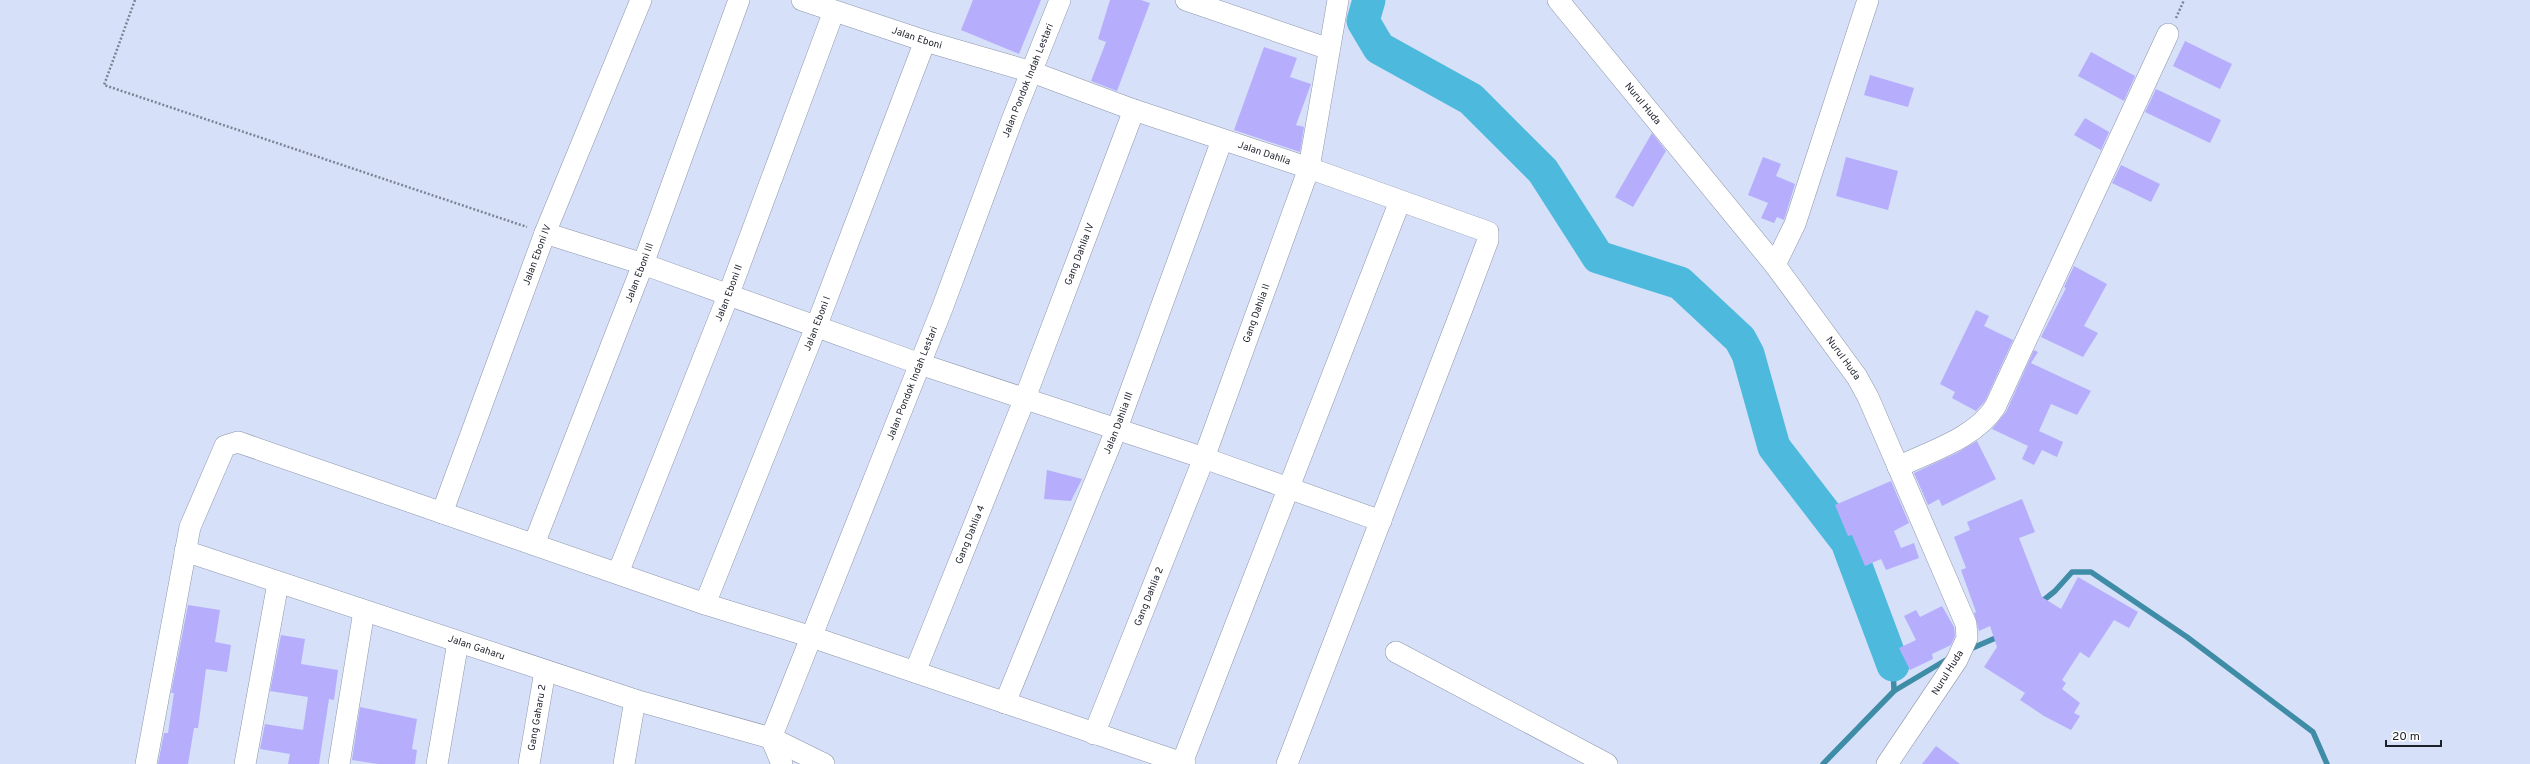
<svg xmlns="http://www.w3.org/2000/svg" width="2530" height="764" viewBox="0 0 2530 764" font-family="Overpass,sans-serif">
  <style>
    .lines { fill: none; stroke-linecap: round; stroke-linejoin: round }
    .stream { stroke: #3f8ca7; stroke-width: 5.5 }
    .river { stroke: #4dbadd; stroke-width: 33 }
    .building { fill: #b6aefc }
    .minor-casing { stroke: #8c95aa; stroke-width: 22 }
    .path { stroke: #7d8394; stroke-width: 2.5; stroke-dasharray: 2 2; stroke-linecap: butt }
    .minor { stroke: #fff; stroke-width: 21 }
    .labels { text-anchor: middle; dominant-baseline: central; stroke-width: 4; stroke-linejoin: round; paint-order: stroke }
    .street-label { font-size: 10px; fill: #1e212a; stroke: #fff }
  </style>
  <rect width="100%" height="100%" fill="#d6e0f8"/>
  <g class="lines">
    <g class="stream">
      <path d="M 2040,603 L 2055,591 L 2072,572 L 2091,572 L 2187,637 L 2313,732 L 2327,764"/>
      <path d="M 1968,650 L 2000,636"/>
      <path d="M 1894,691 L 1951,657"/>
      <path d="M 1823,764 L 1894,691 L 1893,665"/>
    </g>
    <path class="river" d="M 1369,0 L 1363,21 L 1379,48 L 1471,99 L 1543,171 L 1598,257 L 1680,283 L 1740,339 L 1748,354 L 1774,447 L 1847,542 L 1893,665"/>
  </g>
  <g class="building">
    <path d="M 973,0 L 1041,0 L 1019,54 L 961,30 Z"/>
    <path d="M 1110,0 L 1141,0 L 1150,3 L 1117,91 L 1091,81 L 1106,42 L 1098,39 Z"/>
    <path d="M 2185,41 L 2232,64 L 2220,89 L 2173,66 Z"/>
    <path d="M 1264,47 L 1297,58 L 1290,77 L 1311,84 L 1296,125 L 1304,127 L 1300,152 L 1234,130 Z"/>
    <path d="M 2091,52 L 2135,76 L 2124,101 L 2078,76 Z"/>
    <path d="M 1870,75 L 1914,88 L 1908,107 L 1864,95 Z"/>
    <path d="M 2156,89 L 2221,120 L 2210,143 L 2145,112 Z"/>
    <path d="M 2085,118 L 2109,132 L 2101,150 L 2074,135 Z"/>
    <path d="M 1652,133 L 1666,151 L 1633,207 L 1615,197 Z"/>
    <path d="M 1763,157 L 1781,164 L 1776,176 L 1795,184 L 1784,220 L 1777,217 L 1774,223 L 1761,218 L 1768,203 L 1748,195 Z"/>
    <path d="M 1846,157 L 1898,171 L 1888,210 L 1836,196 Z"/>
    <path d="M 2121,165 L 2160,184 L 2151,202 L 2112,183 Z"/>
    <path d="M 2074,266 L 2107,284 L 2084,326 L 2098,333 L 2083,357 L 2041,337 L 2066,288 L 2064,287 Z"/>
    <path d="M 1976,310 L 1989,316 L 1984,326 L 2013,340 L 1985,401 L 1976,411 L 1952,398 L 1955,392 L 1940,384 Z"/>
    <path d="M 2034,350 L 2038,352 L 2031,363 L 2091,391 L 2077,415 L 2051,404 L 2039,431 L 2063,442 L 2057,457 L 2042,450 L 2034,465 L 2022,459 L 2028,446 L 1992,429 L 2006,412 Z"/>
    <path d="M 1977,441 L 1996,479 L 1942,506 L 1939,499 L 1928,505 L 1914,473 L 1957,453 Z"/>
    <path d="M 1047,470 L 1082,479 L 1071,501 L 1044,499 Z"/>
    <path d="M 1891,481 L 1909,523 L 1894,531 L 1901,548 L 1914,543 L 1919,558 L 1886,570 L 1881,559 L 1865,566 L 1852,535 L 1848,536 L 1835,505 Z"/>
    <path d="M 2022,499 L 2035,532 L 2019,538 L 2042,597 L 2061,609 L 2078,577 L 2138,612 L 2129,628 L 2114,620 L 2089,658 L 2080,652 L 2062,680 L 2066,683 L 2062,689 L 2080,703 L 2074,713 L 2080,716 L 2071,730 L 2044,716 L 2020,700 L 2025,693 L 1984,667 L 1997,647 L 1990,626 L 1979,631 L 1974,613 L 1976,612 L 1961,570 L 1966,568 L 1954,537 L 1970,530 L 1967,522 Z"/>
    <path d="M 188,605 L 220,610 L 215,642 L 231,645 L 227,672 L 206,669 L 198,728 L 194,728 L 188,764 L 158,764 L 164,733 L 168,733 L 174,693 L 171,693 Z"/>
    <path d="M 1942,606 L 1954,627 L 1955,636 L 1951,645 L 1932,654 L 1933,659 L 1910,670 L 1899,648 L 1916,640 L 1904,616 L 1916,610 L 1920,617 Z"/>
    <path d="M 281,635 L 305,639 L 301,664 L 338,670 L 334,700 L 329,699 L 319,764 L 288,764 L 290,754 L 260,749 L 265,724 L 303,730 L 308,697 L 270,691 Z"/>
    <path d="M 360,707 L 417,719 L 412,749 L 417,750 L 415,764 L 378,764 L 352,760 Z"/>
    <path d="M 1936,746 L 1960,764 L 1922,764 Z"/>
  </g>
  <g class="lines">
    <defs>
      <g id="minor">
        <path id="s1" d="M 802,0 L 925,41 L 1032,72 L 1134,110 L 1309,168 L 1488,232 L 1488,240 L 1462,309 L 1287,764"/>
        <path d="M 1186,0 L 1329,49"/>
        <path id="s2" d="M 1558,0 L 1775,265 L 1857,377 L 1868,397 L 1966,624 L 1967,638 L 1957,660 L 1887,764"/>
        <path d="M 545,233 L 643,264 L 920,364 L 1204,458 L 1381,521"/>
        <path d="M 1775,265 L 1795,224 L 1868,0"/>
        <path d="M 1898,467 C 1931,451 1975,438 1995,407 L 2168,34"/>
        <path id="s3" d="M 442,513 L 545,233 L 641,0"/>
        <path id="s4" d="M 534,544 L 643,264 L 739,0"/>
        <path id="s5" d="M 185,551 L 635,700 L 771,738 L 824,764"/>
        <path id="s6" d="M 618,573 L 728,296 L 834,11"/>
        <path id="s7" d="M 705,604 L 816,327 L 925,41"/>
        <path d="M 1396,652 L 1607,764"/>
        <path id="s8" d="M 915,672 L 1025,398 L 1134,110"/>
        <path id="s9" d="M 1005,703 L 1117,428 L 1222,140"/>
        <path id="s10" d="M 1094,734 L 1204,458 L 1309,168 L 1338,0"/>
        <path d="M 1182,763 L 1400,201"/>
        <path d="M 146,764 L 190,527 L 225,446 L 238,442 L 705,604 L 812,637 L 1185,764"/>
        <path d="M 245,764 L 278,583"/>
        <path d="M 339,764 L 364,611"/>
        <path d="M 437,764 L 458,642"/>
        <path id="s11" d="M 529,764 L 545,671"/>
        <path d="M 624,764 L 635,700"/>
        <path id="s12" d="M 782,764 L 771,738 L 943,306 L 1012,120 L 1060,0"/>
      </g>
    </defs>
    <use href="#minor" class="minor-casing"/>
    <g class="path">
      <path d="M 135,0 L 104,85 L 527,227"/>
      <path d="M 2176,18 L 2184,0"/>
    </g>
    <use href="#minor" class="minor"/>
  </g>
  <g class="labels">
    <g class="street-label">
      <text stroke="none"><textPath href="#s1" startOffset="121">Jalan Eboni</textPath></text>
      <text stroke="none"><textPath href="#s12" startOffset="734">Jalan Pondok Indah Lestari</textPath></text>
      <text stroke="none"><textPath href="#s2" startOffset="134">Nurul Huda</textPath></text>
      <text stroke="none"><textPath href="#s1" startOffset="487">Jalan Dahlia</textPath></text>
      <text stroke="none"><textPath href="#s8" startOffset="449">Gang Dahlia IV</textPath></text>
      <text stroke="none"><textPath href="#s3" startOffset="275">Jalan Eboni IV</textPath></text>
      <text stroke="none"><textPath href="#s4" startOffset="291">Jalan Eboni III</textPath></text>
      <text stroke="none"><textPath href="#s6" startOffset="301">Jalan Eboni II</textPath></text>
      <text stroke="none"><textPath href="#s10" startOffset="451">Gang Dahlia II</textPath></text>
      <text stroke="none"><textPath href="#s7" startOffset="302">Jalan Eboni I</textPath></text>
      <text stroke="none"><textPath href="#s2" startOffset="458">Nurul Huda</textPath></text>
      <text stroke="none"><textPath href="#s12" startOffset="410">Jalan Pondok Indah Lestari</textPath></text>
      <text stroke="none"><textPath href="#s9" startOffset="302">Jalan Dahlia III</textPath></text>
      <text stroke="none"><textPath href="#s8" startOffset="148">Gang Dahlia 4</textPath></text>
      <text stroke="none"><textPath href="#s10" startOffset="148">Gang Dahlia 2</textPath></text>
      <text stroke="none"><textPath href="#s5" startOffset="307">Jalan Gaharu</textPath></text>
      <text transform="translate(1948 673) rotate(-58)">Nurul Huda</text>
      <text stroke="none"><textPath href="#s11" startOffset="47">Gang Gaharu 2</textPath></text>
    </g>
  </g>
  <path d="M2386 740v6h55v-6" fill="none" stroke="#1e212a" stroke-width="2"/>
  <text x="2392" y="740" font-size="12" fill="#1e212a" stroke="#ffffff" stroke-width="3" paint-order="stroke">20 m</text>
</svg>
